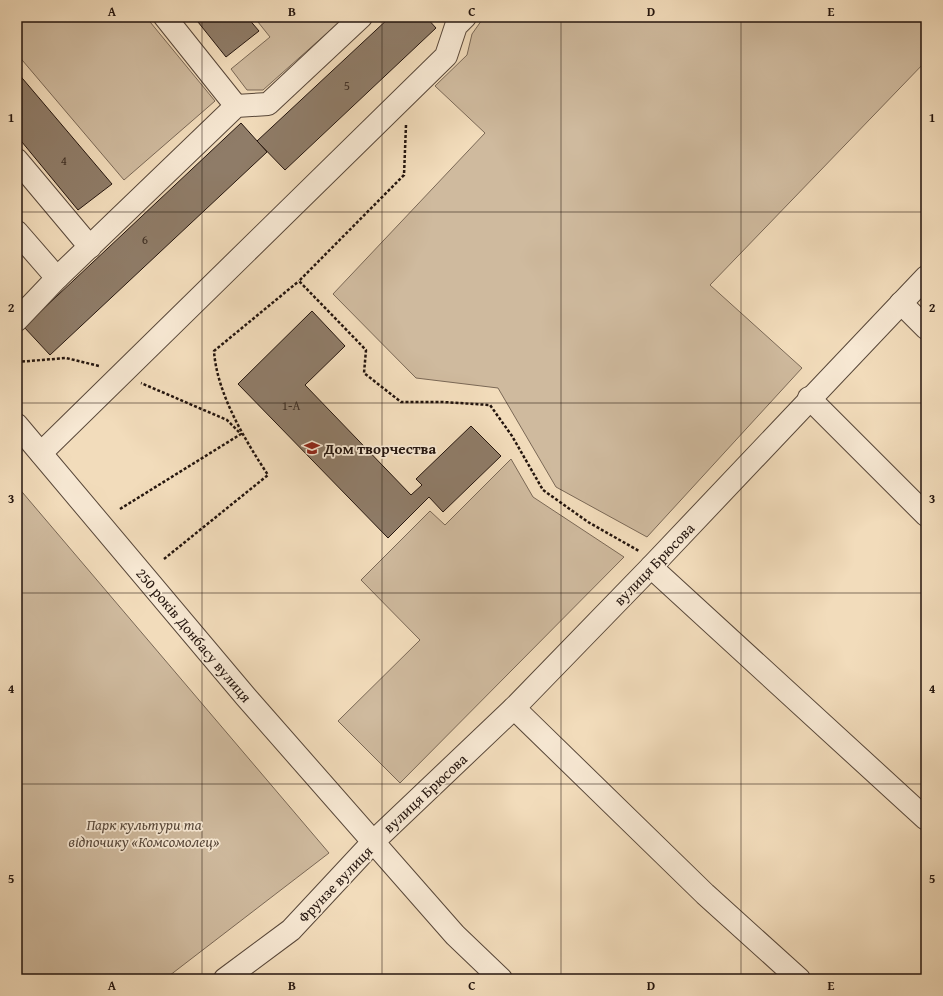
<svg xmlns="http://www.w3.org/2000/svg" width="943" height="996" viewBox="0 0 943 996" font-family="'Gentium Book Plus',serif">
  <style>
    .green { fill: #cfba9e; stroke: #7a6856 }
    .building { fill: #8f7c68; stroke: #24150e }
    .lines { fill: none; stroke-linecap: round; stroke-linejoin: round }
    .minor-casing { stroke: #584739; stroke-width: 24 }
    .path { stroke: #24150e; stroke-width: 2.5; stroke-dasharray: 3 2; stroke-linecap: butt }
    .minor { stroke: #f7e8d3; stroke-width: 22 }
    .grid { fill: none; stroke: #24150e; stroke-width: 1; stroke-opacity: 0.55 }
    .labels { text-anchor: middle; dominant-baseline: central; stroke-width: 3.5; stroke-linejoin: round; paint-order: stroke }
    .number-label { font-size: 13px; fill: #3f2f24 }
    .poi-label { font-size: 15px; font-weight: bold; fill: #24150e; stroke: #f7e8d3; text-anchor: start }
    .street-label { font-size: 15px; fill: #24150e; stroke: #f7e8d3 }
    .park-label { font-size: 15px; font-style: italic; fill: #574739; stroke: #f7e8d3 }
    .neatline { fill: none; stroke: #24150e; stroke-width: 1.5 }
    .grid-label { font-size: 13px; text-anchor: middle; font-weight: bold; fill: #24150e }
  </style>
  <rect width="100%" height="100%" fill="#f2dcbb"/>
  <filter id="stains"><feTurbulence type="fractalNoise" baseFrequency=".005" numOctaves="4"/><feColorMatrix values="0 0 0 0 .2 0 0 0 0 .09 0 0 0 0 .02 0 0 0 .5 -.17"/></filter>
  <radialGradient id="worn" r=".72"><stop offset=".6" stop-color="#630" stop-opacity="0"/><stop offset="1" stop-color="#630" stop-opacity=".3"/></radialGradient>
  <g class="green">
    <path d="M 17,17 L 146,17 L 215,101 L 124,180 L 17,54 Z"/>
    <path d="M 254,17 L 345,17 L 263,90 L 247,90 L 231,69 L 270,37 Z"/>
    <path d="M 484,17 L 926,17 L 926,61 L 710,285 L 802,368 L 647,537 L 556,487 L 498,388 L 416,378 L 333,294 L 485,133 L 435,86 L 467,55 L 472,34 Z"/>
    <path d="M 511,459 L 533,497 L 624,557 L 400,783 L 338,721 L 420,640 L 361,580 L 430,511 L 445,525 Z"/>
    <path d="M 17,486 L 329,853 L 165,979 L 17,979 Z"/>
  </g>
  <g class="building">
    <path d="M 194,17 L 247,17 L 259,31 L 226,57 Z"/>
    <path d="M 390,17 L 426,17 L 436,28 L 285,170 L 257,141 Z"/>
    <path d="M 17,72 L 112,184 L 78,210 L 17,136 Z"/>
    <path d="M 241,123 L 267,152 L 50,355 L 24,327 Z"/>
    <path d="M 312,311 L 345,346 L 305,385 L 411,495 L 422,485 L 416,479 L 471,426 L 501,456 L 443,512 L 429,497 L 388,538 L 238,384 Z"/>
  </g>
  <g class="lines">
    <defs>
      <g id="minor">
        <path d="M 165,17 L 236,106"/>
        <path d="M 17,160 L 90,247"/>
        <path d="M 17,232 L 57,278"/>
        <path d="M 901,303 L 926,328"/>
        <path d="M 17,320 L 57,278 L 236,106 L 268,104 L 361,17"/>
        <path d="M 809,398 L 926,515"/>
        <path d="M 17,425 L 246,697 L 455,935 L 501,979"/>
        <path d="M 41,453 L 446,56 L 456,26 L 465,17"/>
        <path d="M 651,567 L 926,819"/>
        <path d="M 514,708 L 705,894 L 799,979"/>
        <path d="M 225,979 L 291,930 L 373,842 L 514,708 L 651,567 L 926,277"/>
      </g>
    </defs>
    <use href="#minor" class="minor-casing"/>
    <g class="path">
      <path d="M 406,125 L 404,175 L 299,281 L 366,350 L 364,373 L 401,402 L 443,402 L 490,405 L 512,436 L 543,490 L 588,522 L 639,551"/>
      <path d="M 17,362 L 66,358 L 99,366"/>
      <path d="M 120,509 L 241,434 L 227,420 L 141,383"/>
      <path d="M 164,559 L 268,475 C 245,440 217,394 214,351 L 299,281"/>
    </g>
    <use href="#minor" class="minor"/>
  </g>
  <path class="grid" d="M 202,17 L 202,979M 382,17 L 382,979M 561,17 L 561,979M 741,17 L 741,979M 17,212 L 926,212M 17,403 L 926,403M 17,593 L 926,593M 17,784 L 926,784"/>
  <defs>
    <symbol id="school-bare" viewBox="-9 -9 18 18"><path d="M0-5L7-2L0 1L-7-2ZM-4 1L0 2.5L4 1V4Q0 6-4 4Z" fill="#8f2418" stroke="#f7e8d3" stroke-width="2.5" paint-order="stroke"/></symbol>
  </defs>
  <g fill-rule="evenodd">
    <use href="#school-bare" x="301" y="437" width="22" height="22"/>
  </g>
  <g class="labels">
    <g class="number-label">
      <text x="347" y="85">5</text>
      <text x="64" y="160">4</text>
      <text x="145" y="239">6</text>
      <text x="291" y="405">1-A</text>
    </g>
    <g class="poi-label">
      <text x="324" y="448">Дом творчества</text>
    </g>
    <g class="street-label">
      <text transform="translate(654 564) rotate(-46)">вулиця Брюсова</text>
      <text transform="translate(194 635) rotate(50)">250 років Донбасу вулиця</text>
      <text transform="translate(425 793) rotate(-43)">вулиця Брюсова</text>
      <text transform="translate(335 884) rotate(-46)">Фрунзе вулиця</text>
    </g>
    <g class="park-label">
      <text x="144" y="824">Парк культури та<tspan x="144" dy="17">відпочику «Комсомолец»</tspan></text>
    </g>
  </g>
  <rect width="943" height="996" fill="none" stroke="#f2dcbb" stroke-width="44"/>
  <rect x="22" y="22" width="899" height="952" class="neatline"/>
  <g class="grid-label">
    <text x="112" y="16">A</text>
    <text x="292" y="16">B</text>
    <text x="472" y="16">C</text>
    <text x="651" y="16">D</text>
    <text x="831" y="16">E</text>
    <text x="11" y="122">1</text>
    <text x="932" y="122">1</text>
    <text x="11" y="312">2</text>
    <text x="932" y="312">2</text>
    <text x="11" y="503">3</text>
    <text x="932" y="503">3</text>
    <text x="11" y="693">4</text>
    <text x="932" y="693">4</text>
    <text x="11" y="883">5</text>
    <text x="932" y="883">5</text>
    <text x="112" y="990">A</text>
    <text x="292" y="990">B</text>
    <text x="472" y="990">C</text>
    <text x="651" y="990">D</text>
    <text x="831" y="990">E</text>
  </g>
  <rect width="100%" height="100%" filter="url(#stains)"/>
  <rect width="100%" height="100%" fill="url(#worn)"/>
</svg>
